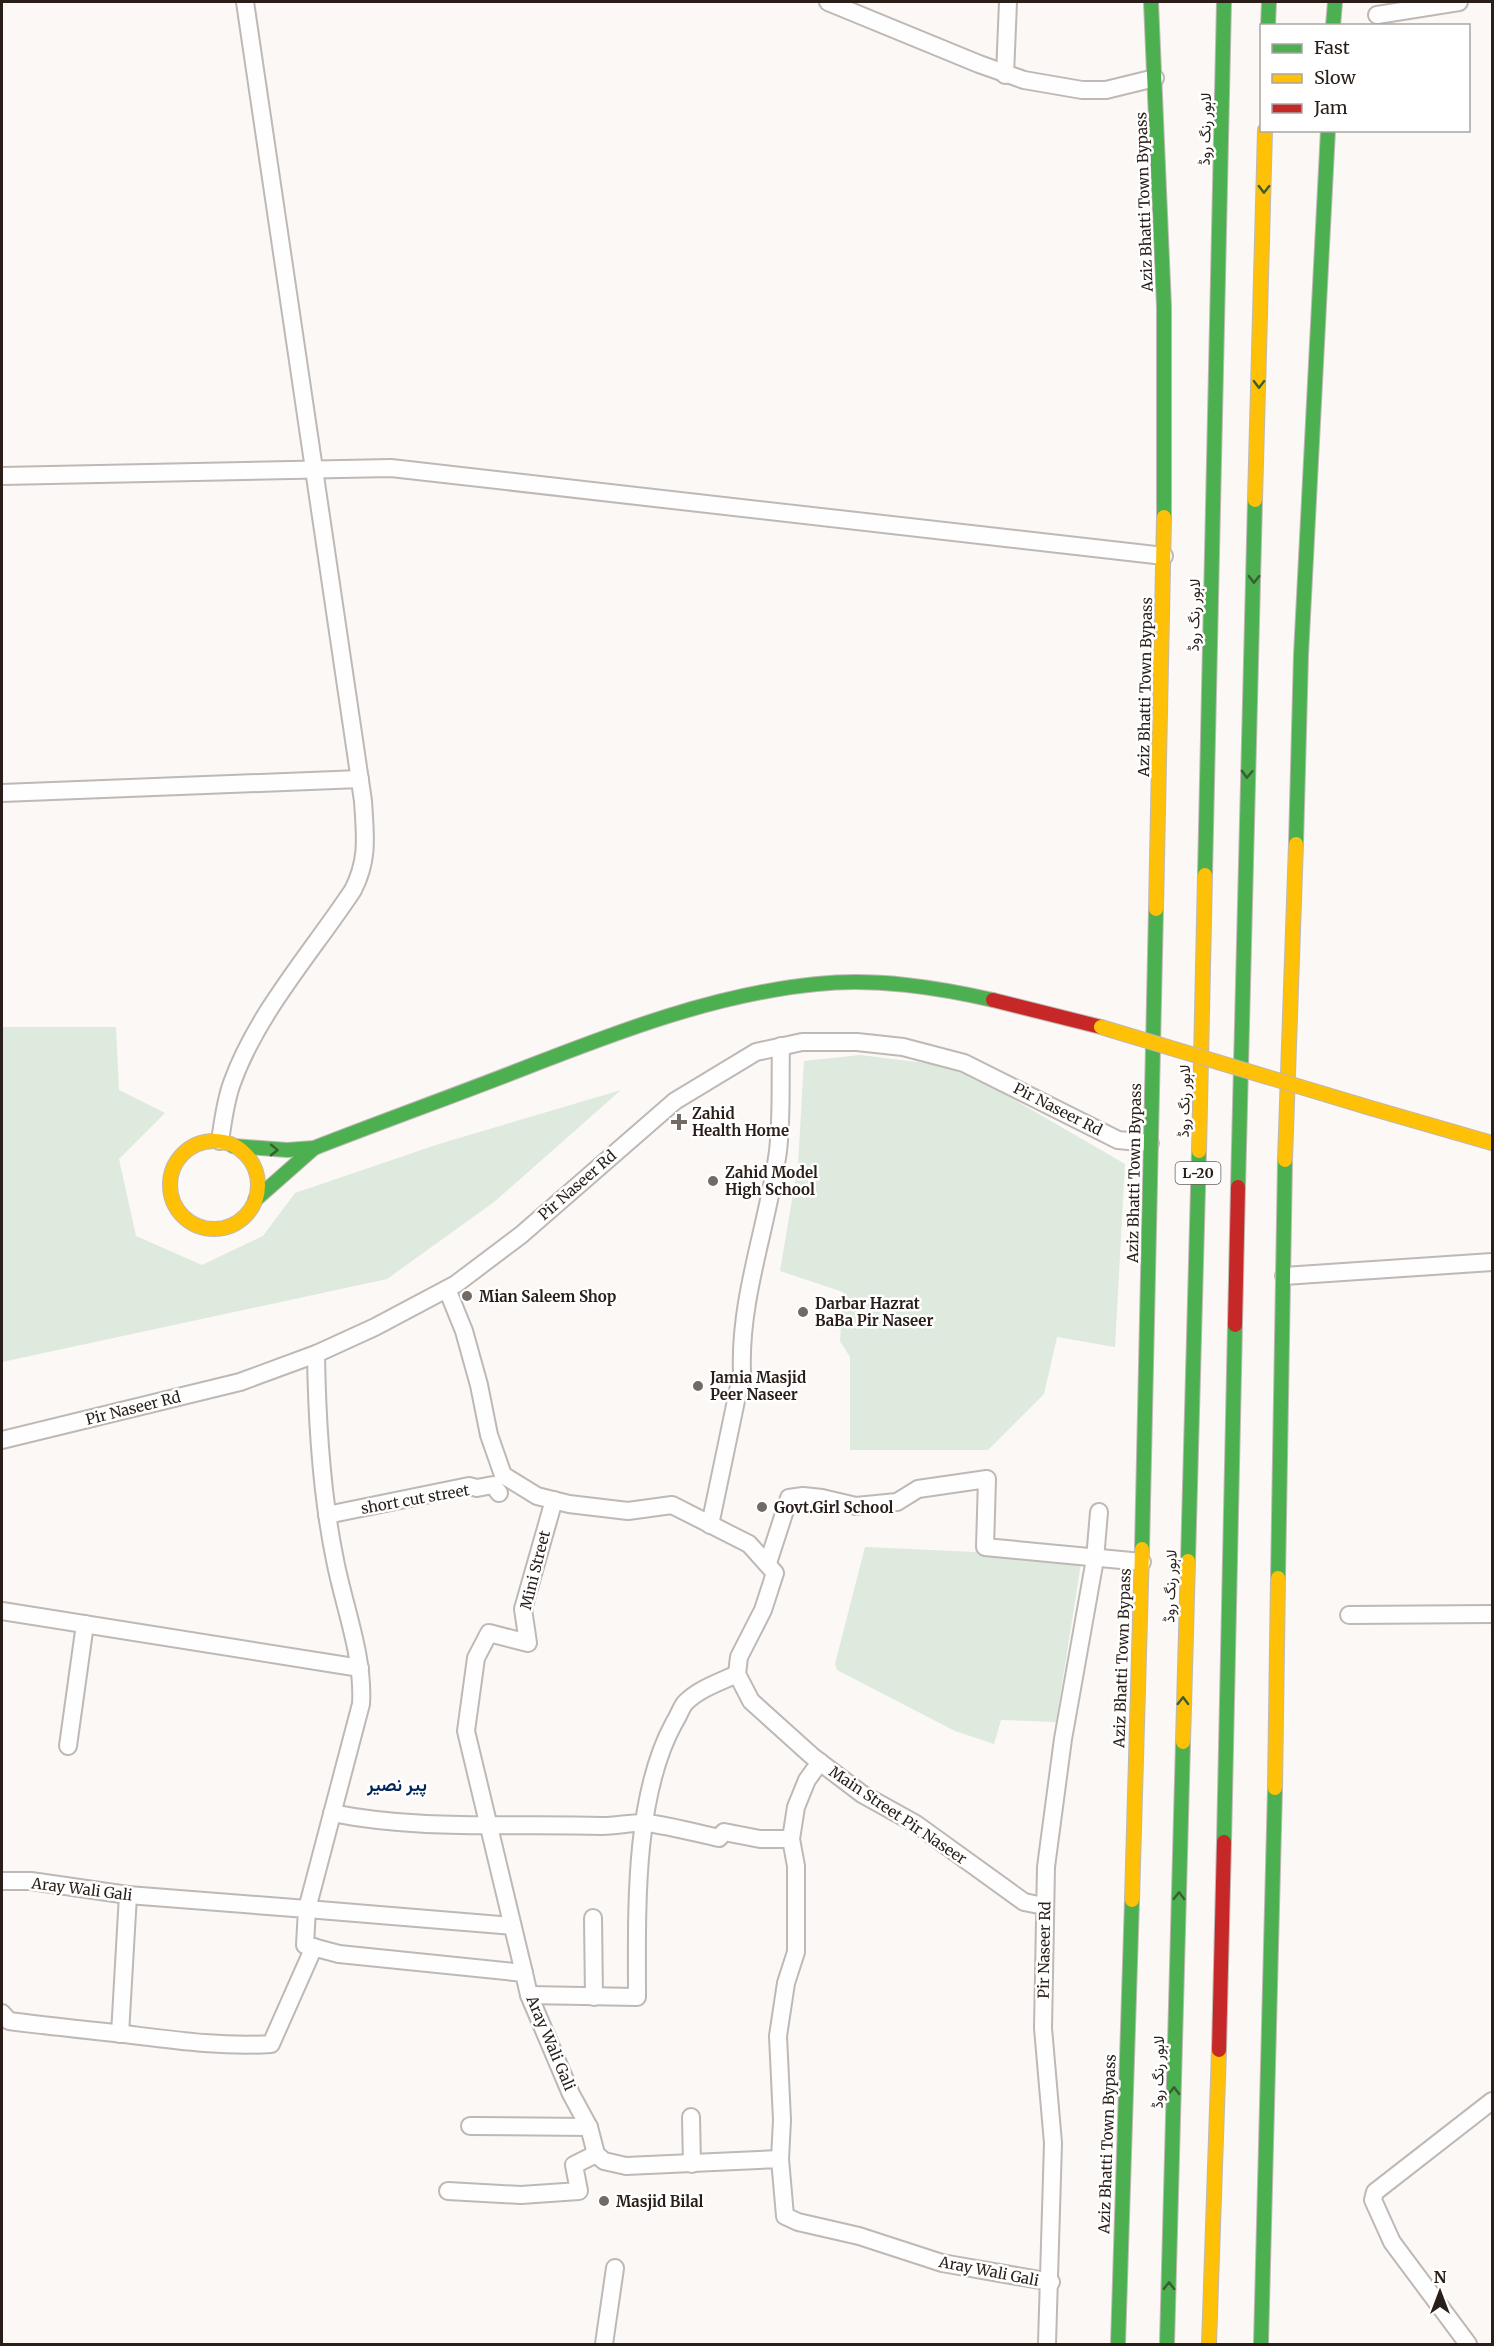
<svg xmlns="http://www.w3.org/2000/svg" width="1494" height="2346" viewBox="0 0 1494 2346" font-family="Merriweather,Vazirmatn,serif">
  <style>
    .green { fill: #ddeadd }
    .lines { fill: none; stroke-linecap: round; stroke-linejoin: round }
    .street-casing { stroke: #bfb8b4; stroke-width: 20 }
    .fast-casing { stroke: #bfb8b4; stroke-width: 16 }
    .slow-casing { stroke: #bfb8b4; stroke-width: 16 }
    .jam-casing { stroke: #bfb8b4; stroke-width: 16 }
    .street { stroke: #fefefe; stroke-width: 16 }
    .fast { stroke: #4caf50; stroke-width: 14 }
    .slow { stroke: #ffc107; stroke-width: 14 }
    .jam { stroke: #c62828; stroke-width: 14 }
    .slow-bridge-casing { stroke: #bfb8b4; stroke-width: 16; stroke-linecap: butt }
    .slow-bridge { stroke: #ffc107; stroke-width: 14 }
    .oneway { stroke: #395f31 }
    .poi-dot { fill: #726a65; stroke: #fff; stroke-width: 2 }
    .labels { text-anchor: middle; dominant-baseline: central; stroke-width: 5; stroke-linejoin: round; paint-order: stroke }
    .shield { fill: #fff; stroke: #69625d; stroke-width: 1.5 }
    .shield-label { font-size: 14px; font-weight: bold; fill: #291e18 }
    .street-label { font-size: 15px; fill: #291e18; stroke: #fff }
    .poi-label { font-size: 15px; font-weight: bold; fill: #291e18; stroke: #fff; text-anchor: start }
    .quarter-label { font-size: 18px; font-weight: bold; fill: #032659; stroke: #fff }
  </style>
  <rect width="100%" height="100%" fill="#fbf8f5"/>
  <g class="green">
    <path d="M 2,1027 L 116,1027 L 119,1090 L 165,1113 L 119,1159 L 136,1236 L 202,1265 L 263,1236 L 295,1193 L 439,1144 L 621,1090 L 494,1202 L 387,1279 L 2,1362 Z"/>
    <path d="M 860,1055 L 958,1067 L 1125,1164 L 1115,1347 L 1057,1337 L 1044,1394 L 988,1450 L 850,1450 L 850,1357 L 840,1341 L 843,1292 L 780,1271 L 798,1164 L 804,1061 Z"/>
    <path d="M 865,1547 L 1082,1557 L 1056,1722 L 1001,1720 L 994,1744 L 955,1731 L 837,1670 L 835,1664 Z"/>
  </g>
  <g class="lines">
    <defs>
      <g id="street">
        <path d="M 828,2 L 979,64 L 1024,80 L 1082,90 L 1106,90 L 1155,78"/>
        <path d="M 1377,15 L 1459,2"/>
        <path d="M 1005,75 L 1008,2"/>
        <path d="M 2,476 L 391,468 L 1164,556"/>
        <path d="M 2,793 L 360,779"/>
        <path d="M 220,1141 C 223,1122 225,1102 232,1083 C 257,1013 312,952 353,890 C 369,859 365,835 363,801 L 245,2"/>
        <path d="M 1284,1276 L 1492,1262"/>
        <path d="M 447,1289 L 464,1331 L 479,1385 L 489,1435 L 503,1475 L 537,1496 L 569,1504 L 628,1511 L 672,1505 L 749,1544 L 775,1573 L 763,1610 L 739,1657 L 737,1674 L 751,1701 L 812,1756 L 862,1794 L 916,1824 L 1024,1902 L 1044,1906"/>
        <path d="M 316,1354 C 317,1424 321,1492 335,1560 C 344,1607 364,1656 361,1704 L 307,1909 L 512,1926"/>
        <path d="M 2,1440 L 240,1382 L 316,1354 L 375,1327 L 456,1284 L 521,1235 L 675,1101 L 756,1052 L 802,1042 L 857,1042 L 903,1047 L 964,1063 L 1118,1140 L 1150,1143"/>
        <path d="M 327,1515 L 469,1486 L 477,1488 L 493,1485 L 499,1493"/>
        <path d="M 710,1525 L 742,1372 C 739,1298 768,1225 778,1151 C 782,1117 780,1081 781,1046"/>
        <path d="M 768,1563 L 789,1498 L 803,1496 L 822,1498 L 856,1506 L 897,1502 L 918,1489 L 987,1479 L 985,1547 L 1142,1562"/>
        <path d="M 2,1611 L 360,1668"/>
        <path d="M 1349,1615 L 1492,1614"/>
        <path d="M 68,1746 L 85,1624"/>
        <path d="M 332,1813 C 421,1831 511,1823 602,1826 C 617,1826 633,1822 647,1823 C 671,1826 696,1833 719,1838 L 724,1832 L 760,1839 L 791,1839"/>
        <path d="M 2,1881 L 31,1881 L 128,1895 L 307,1909 L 305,1945 L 339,1954 L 524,1973 L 529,1995 L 571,2094 L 589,2127 L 596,2154 L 604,2161 L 626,2166 L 780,2159 L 785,2216 L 798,2222 L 859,2236 L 942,2263 L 1051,2282"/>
        <path d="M 593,1918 L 594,1997"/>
        <path d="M 524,1973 L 466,1731 L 476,1658 L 489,1633 L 528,1643 L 523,1609 L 554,1500"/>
        <path d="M 529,1995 L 637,1997 C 637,1913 633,1798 674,1723 C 678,1717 681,1708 685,1703 C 698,1689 720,1682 737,1674"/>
        <path d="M 2,2013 L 9,2021 C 48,2026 86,2030 124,2034 C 173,2040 221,2047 271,2044 L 314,1947"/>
        <path d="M 120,2034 L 128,1895"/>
        <path d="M 691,2117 L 692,2164"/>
        <path d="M 470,2126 L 589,2127"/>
        <path d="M 780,2159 L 782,2120 L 778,2036 L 786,1983 L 796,1952 L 796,1866 L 791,1839 L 796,1807 L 807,1780 L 820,1762"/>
        <path d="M 448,2191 L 521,2195 L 579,2191 L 574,2165 L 596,2154"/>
        <path d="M 604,2344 L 615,2268"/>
        <path d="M 1047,2344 L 1053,2143 L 1043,2028 L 1046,1867 L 1063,1739 L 1095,1559 L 1099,1512"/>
        <path d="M 1468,2344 L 1392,2242 L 1373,2200 L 1375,2192 L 1492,2101"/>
      </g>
      <g id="fast">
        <path d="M 1151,2 L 1164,307 L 1164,517"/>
        <path d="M 1268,26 L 1269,2"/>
        <path d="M 1333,26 L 1335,2"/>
        <path d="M 1296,844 L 1301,655 L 1328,130"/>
        <path d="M 1205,875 L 1224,2"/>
        <path d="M 233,1146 L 287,1150 L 314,1148 C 383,1121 453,1096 522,1069 C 617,1032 715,994 817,984 C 876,978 935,987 993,1000"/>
        <path d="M 1238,1187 L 1255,500"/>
        <path d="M 255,1200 L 314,1148"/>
        <path d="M 1142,1549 L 1156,909"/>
        <path d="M 1188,1561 L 1199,1151"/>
        <path d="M 1278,1578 L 1285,1160"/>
        <path d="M 1224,1842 L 1235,1325"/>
        <path d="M 1118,2344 L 1132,1900"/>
        <path d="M 1167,2344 L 1183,1742"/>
        <path d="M 1261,2344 L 1275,1788"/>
      </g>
      <g id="slow">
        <path d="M 1255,500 L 1265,130"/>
        <path d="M 1156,909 L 1164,517"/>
        <path d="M 1374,1109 L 1492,1143"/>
        <circle cx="214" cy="1185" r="44"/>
        <path d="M 1199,1151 L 1205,875"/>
        <path d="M 1285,1160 L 1296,844"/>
        <path d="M 1183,1742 L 1188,1561"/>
        <path d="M 1275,1788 L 1278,1578"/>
        <path d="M 1132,1900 L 1142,1549"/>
        <path d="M 1209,2344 L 1219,2050"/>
      </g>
      <g id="jam">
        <path d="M 993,1000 L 1101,1027"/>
        <path d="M 1235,1325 L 1238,1187"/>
        <path d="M 1219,2050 L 1224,1842"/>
      </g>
    </defs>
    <use href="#street" class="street-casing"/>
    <use href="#fast" class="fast-casing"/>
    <use href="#slow" class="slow-casing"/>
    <use href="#jam" class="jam-casing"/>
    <use href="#street" class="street"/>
    <use href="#fast" class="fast"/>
    <use href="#slow" class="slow"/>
    <use href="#jam" class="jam"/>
    <defs>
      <path id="slow-bridge" d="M 1101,1027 L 1374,1109"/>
    </defs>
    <use href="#slow-bridge" class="slow-bridge-casing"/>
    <use href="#slow-bridge" class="slow-bridge"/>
  </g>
  <defs><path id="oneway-chevron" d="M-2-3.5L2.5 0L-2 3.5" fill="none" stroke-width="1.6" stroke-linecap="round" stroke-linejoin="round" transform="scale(1.5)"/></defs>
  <g class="oneway">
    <use href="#oneway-chevron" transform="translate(1264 189) rotate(91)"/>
    <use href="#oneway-chevron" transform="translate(1259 384) rotate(91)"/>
    <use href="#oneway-chevron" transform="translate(1254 579) rotate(91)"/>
    <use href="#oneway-chevron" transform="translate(1247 774) rotate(92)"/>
    <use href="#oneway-chevron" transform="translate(274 1150) rotate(1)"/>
    <use href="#oneway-chevron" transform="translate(1183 1701) rotate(-89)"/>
    <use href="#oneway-chevron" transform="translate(1179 1896) rotate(-89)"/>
    <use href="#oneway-chevron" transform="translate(1174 2091) rotate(-89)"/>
    <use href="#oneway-chevron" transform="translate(1169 2286) rotate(-89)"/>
  </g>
  <g class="poi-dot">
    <path d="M676 1113h6v6h6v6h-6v6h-6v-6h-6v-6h6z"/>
    <circle cx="713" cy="1181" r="6"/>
    <circle cx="467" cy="1296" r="6"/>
    <circle cx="803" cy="1312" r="6"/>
    <circle cx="698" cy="1386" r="6"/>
    <circle cx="762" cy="1507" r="6"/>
    <circle cx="604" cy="2201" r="6"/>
  </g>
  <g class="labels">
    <rect class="shield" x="1175.5" y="1162" width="45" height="22" rx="4.5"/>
    <g class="shield-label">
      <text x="1198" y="1173">L-20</text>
    </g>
    <g class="street-label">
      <text transform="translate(1205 129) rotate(-89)">لاہور رنگ روڈ</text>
      <text transform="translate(1144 202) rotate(-92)">Aziz Bhatti Town Bypass</text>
      <text transform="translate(1194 615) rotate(-89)">لاہور رنگ روڈ</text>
      <text transform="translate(1145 687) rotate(-89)">Aziz Bhatti Town Bypass</text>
      <text transform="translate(1184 1101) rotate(-89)">لاہور رنگ روڈ</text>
      <text transform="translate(1058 1109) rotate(27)">Pir Naseer Rd</text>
      <text transform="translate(1134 1173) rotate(-89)">Aziz Bhatti Town Bypass</text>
      <text transform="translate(577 1185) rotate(-41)">Pir Naseer Rd</text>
      <text transform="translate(133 1408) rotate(-14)">Pir Naseer Rd</text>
      <text transform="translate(415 1499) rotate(-10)">short cut street</text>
      <text transform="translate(535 1570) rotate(-76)">Mini Street</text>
      <text transform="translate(1170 1586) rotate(-88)">لاہور رنگ روڈ</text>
      <text transform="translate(1122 1658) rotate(-88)">Aziz Bhatti Town Bypass</text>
      <text transform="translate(898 1815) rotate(34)">Main Street Pir Naseer</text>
      <text transform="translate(82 1889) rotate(7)">Aray Wali Gali</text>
      <text transform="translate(1044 1950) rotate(-89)">Pir Naseer Rd</text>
      <text transform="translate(551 2043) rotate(67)">Aray Wali Gali</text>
      <text transform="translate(1158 2072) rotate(-89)">لاہور رنگ روڈ</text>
      <text transform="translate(1107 2144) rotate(-88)">Aziz Bhatti Town Bypass</text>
      <text transform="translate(989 2271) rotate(11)">Aray Wali Gali</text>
    </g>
    <g class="poi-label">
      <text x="692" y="1113">Zahid<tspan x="692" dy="17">Health Home</tspan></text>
      <text x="725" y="1172">Zahid Model<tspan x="725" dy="17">High School</tspan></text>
      <text x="479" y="1296">Mian Saleem Shop</text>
      <text x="815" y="1303">Darbar Hazrat<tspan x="815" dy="17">BaBa Pir Naseer</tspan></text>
      <text x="710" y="1377">Jamia Masjid<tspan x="710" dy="17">Peer Naseer</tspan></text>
      <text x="774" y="1507">Govt.Girl School</text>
      <text x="616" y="2201">Masjid Bilal</text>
    </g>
    <g class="quarter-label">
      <text x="397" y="1784">پیر نصیر</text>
    </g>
  </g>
  <rect width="1494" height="2346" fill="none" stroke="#291e18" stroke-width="6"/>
  <rect x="1260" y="24" width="210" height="108" fill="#ffffff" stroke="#a9a5a3" stroke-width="1.5"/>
  <rect x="1272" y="44" width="30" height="9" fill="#4caf50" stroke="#a9a5a3" stroke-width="1.5"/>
  <text x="1314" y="54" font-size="18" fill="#291e18">Fast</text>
  <rect x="1272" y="74" width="30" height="9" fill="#ffc107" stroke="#a9a5a3" stroke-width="1.5"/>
  <text x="1314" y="84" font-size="18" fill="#291e18">Slow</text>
  <rect x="1272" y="104" width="30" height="9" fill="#c62828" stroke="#a9a5a3" stroke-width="1.5"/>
  <text x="1314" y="114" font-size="18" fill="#291e18">Jam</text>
  <g transform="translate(1440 2292)" stroke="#ffffff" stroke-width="4.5" paint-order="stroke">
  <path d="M0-4.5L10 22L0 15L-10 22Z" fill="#291e18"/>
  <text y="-9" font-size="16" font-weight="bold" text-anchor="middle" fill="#291e18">N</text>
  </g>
</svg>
